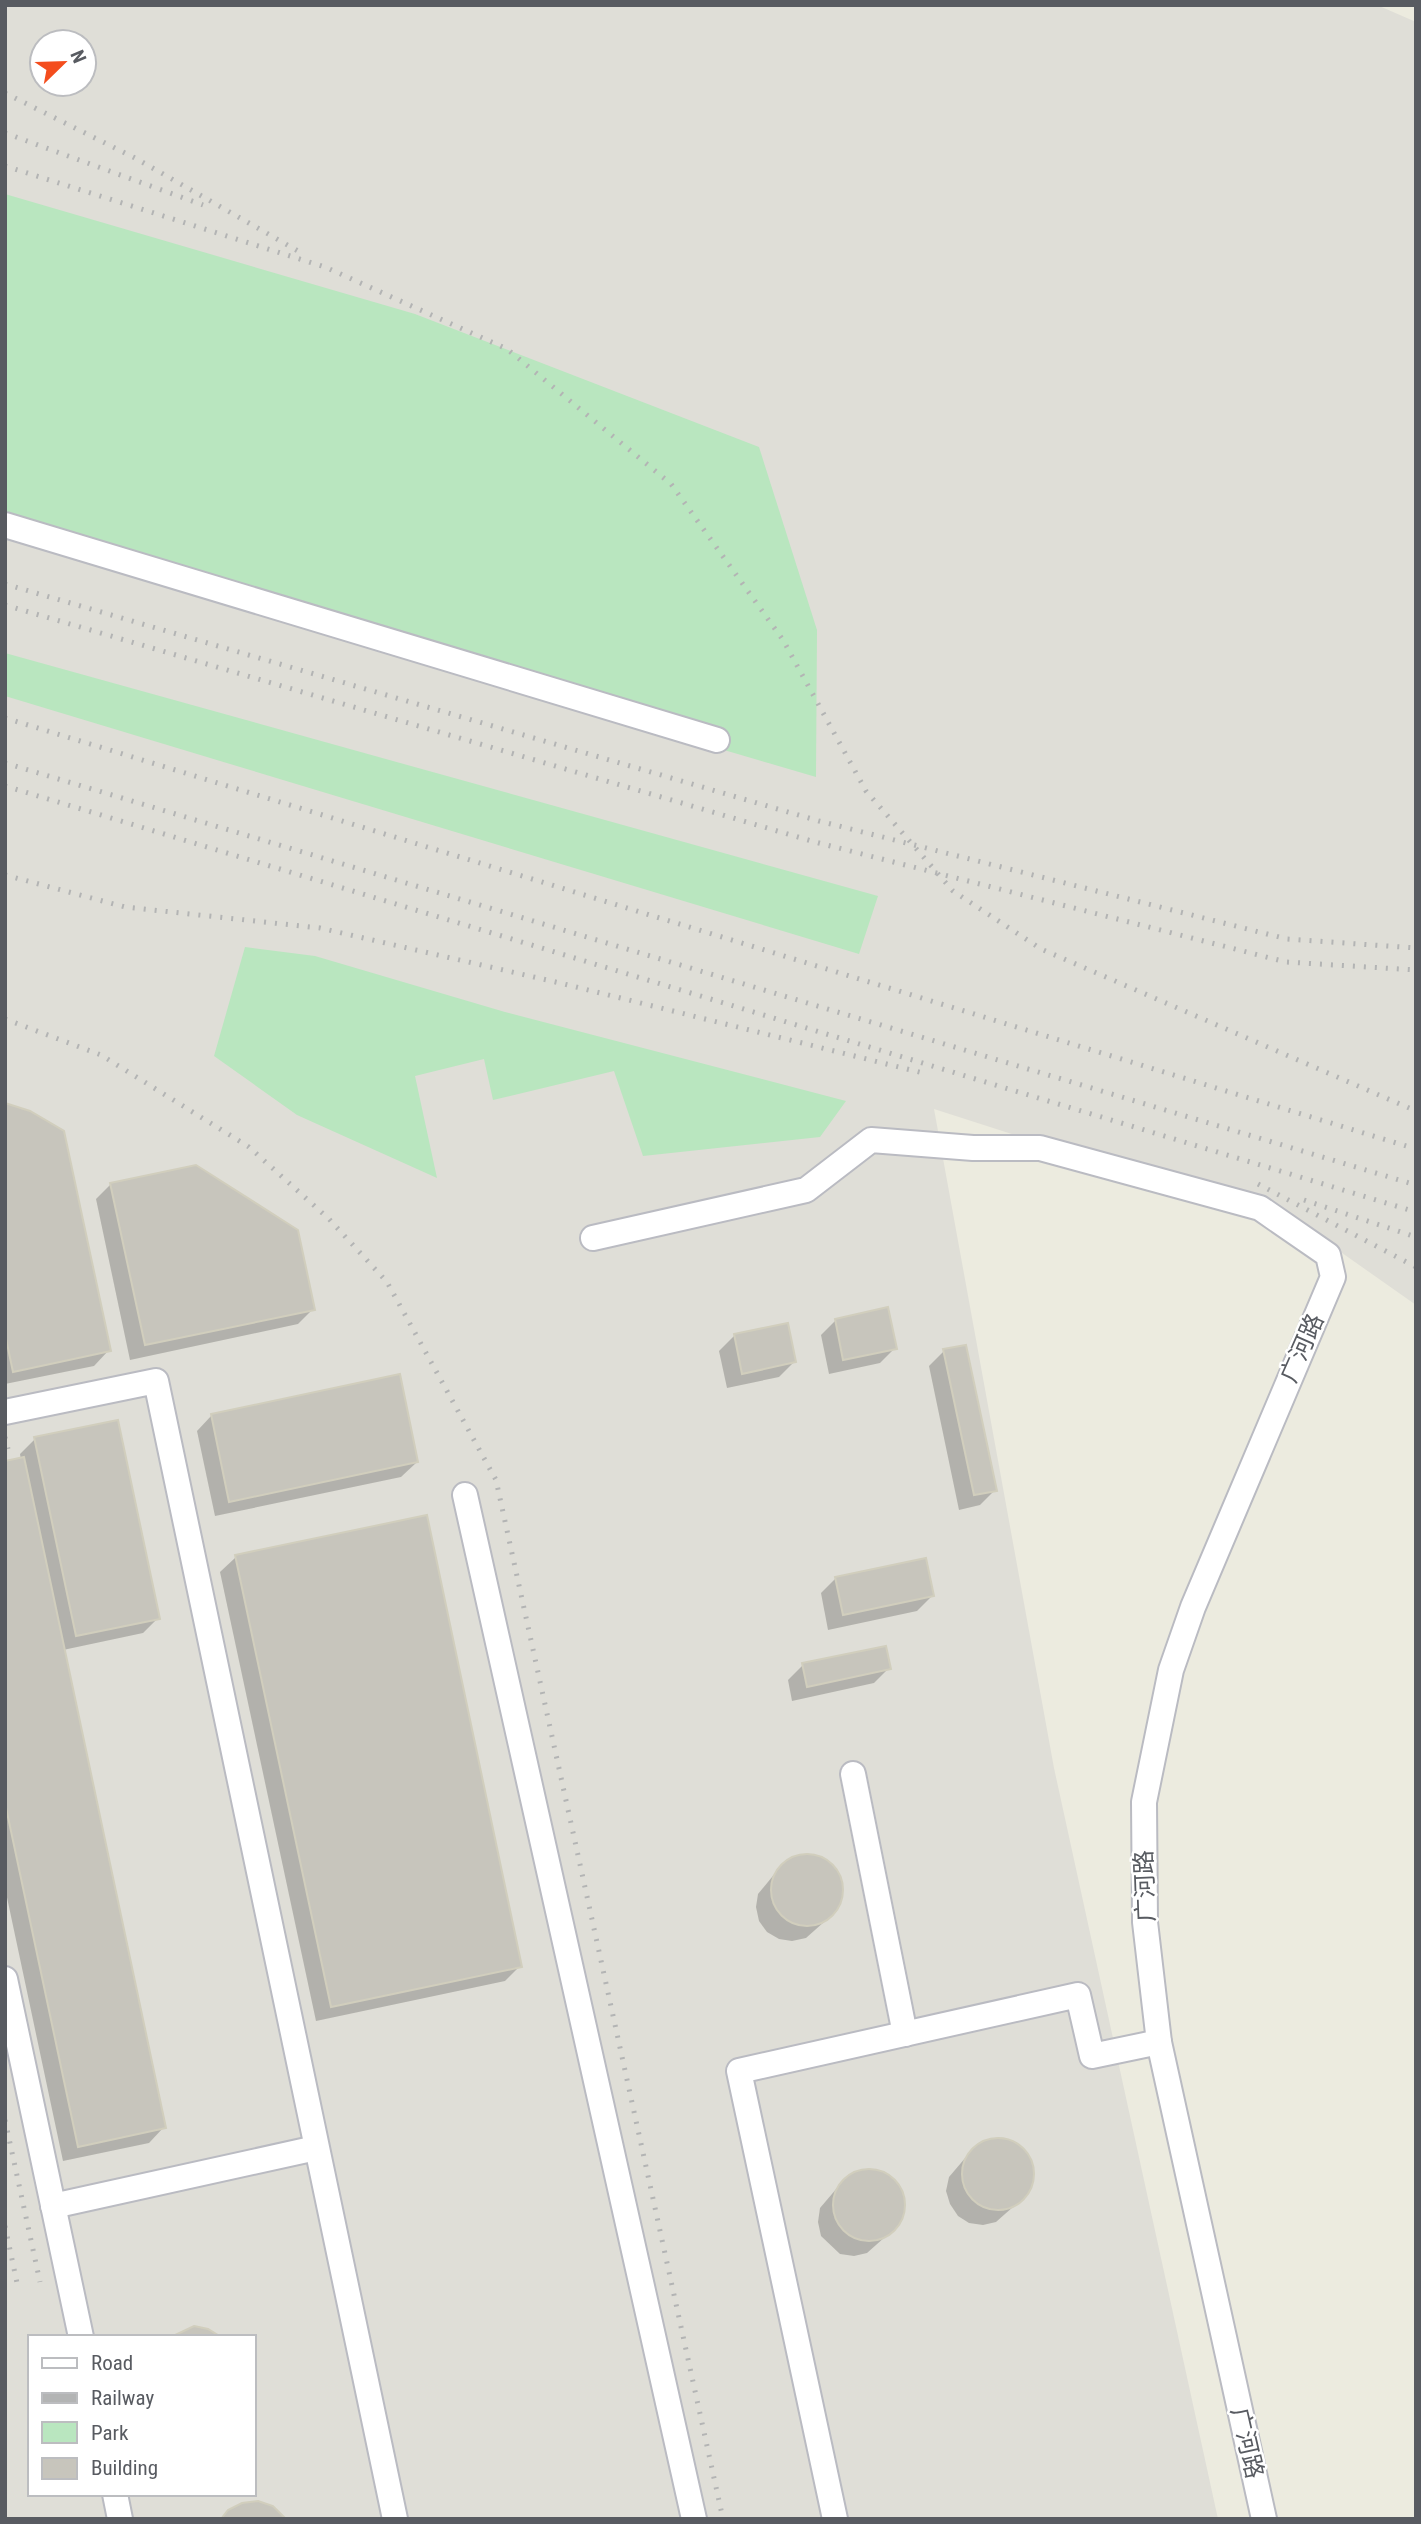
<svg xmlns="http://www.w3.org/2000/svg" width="1421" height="2524" viewBox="0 0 1421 2524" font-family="'Roboto Condensed','Noto Sans SC',sans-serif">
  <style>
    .industrial { fill: #dfded7; fill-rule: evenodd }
    .green { fill: #b9e6bf }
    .shadow { fill: #0003 }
    .building { fill: #c7c5bc; stroke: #d1cebd; stroke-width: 2 }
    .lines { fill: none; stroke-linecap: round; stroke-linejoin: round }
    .minor-casing { stroke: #babbc2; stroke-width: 28 }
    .minor { stroke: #fff; stroke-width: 24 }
    .rail { stroke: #b3b4b4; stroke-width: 5; stroke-dasharray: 2 9; stroke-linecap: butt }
    .labels { text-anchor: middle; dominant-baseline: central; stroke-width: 5; stroke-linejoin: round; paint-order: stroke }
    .street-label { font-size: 24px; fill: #585b61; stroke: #fff }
  </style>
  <rect width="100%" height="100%" fill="#ecebdf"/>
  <path class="industrial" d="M 5,5 L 1377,5 L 1416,22 L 1416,1305 L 1308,1229 L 934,1109 L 1054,1768 L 1218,2519 L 5,2519 ZM 42,42 L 84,42 L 84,84 L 42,84 ZM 30,2337 L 254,2337 L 254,2494 L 30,2494 Z"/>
  <g class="green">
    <path d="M 5,194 L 415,314 L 759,447 L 817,630 L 816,777 L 5,539 Z"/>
    <path d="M 5,653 L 878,896 L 859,954 L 5,696 Z"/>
    <path d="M 245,947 L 315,956 L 505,1012 L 846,1101 L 820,1137 L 643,1156 L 614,1071 L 493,1100 L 484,1059 L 415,1076 L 437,1178 L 297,1115 L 214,1056 Z"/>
  </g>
  <g class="shadow">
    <path d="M 5,1104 L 109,1350 L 94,1366 L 5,1384 Z"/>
    <path d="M 111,1184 L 313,1309 L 298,1324 L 130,1360 L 96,1199 Z"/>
    <path d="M 836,1320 L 895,1348 L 880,1363 L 829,1374 L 821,1335 Z"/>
    <path d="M 734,1336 L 794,1362 L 779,1377 L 727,1388 L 719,1351 Z"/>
    <path d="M 944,1351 L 995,1490 L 980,1505 L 959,1510 L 929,1366 Z"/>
    <path d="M 212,1415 L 417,1462 L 401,1477 L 215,1516 L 197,1431 Z"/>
    <path d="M 35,1439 L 158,1618 L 143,1633 L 63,1650 L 164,2127 L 149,2143 L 63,2161 L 5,1888 L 5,1463 L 21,1460 L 20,1454 Z"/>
    <path d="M 236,1557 L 520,1966 L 505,1981 L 316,2021 L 220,1572 Z"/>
    <path d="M 836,1578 L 932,1596 L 917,1611 L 828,1630 L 821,1593 Z"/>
    <path d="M 803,1665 L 889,1668 L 874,1683 L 792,1701 L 788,1680 Z"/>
    <path d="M 806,1855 L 819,1857 L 831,1864 L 839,1875 L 842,1888 L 840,1902 L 833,1914 L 806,1938 L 792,1941 L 779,1939 L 767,1932 L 759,1921 L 756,1907 L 758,1894 L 781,1866 L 792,1858 Z"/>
    <path d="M 996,2139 L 1010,2141 L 1021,2148 L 1029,2159 L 1033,2172 L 1031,2186 L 1023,2198 L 996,2222 L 983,2225 L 969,2223 L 958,2216 L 950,2204 L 946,2191 L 949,2177 L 972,2150 L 983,2142 Z"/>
    <path d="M 867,2170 L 881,2172 L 893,2179 L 901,2190 L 904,2204 L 902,2217 L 894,2229 L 867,2253 L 854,2256 L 840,2254 L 821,2236 L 818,2222 L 820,2208 L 843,2181 L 854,2173 Z"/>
  </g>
  <g class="building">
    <path d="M 5,1103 L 30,1111 L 64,1131 L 111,1351 L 13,1372 L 5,1334 Z"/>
    <path d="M 196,1165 L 298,1230 L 315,1310 L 145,1345 L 110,1183 Z"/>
    <path d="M 888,1307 L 897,1349 L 843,1360 L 835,1319 Z"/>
    <path d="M 788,1323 L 796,1362 L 742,1374 L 734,1334 Z"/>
    <path d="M 966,1345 L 997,1491 L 974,1495 L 943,1349 Z"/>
    <path d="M 400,1374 L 418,1462 L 229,1502 L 211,1414 Z"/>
    <path d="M 118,1420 L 160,1619 L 76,1636 L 34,1437 Z"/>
    <path d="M 24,1457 L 166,2128 L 78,2147 L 5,1803 L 5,1461 Z"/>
    <path d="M 427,1515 L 522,1967 L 331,2007 L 235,1555 Z"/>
    <path d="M 926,1558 L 934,1596 L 843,1615 L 835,1577 Z"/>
    <path d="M 886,1646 L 891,1669 L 807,1687 L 802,1663 Z"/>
    <circle cx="807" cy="1890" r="36"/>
    <circle cx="998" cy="2174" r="36"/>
    <circle cx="869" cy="2205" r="36"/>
    <path d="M 194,2326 L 208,2329 L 221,2337 L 171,2337 Z"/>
    <path d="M 258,2501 L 273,2506 L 286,2519 L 221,2519 L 228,2510 L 242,2503 Z"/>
  </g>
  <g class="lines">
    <defs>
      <g id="minor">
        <path d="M 5,525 L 717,740"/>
        <path d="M 593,1238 L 806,1190 L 871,1140 L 973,1148 L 1040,1148 L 1260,1208 L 1328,1255 L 1333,1277 L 1193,1607 L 1171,1670 L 1144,1802 L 1145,1922 L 1159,2042 L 1264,2519"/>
        <path d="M 5,1412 L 156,1381 L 395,2519"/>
        <path d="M 465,1495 L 694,2519"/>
        <path d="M 853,1774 L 905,2034"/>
        <path d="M 5,1979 L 81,2337"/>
        <path d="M 53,2206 L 316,2148"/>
        <path d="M 115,2494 L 120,2519"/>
        <path d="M 835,2519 L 739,2071 L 1078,1995 L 1092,2056 L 1159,2042"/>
      </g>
    </defs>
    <use href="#minor" class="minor-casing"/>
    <use href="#minor" class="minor"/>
    <g class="rail">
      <path d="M 5,93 L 135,158 L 298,251"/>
      <path d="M 5,133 L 203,205"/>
      <path d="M 5,166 L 325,267 L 507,349 L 671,484 L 783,640 L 866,791 L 953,891 L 1041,949 L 1416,1111"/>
      <path d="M 5,584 L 819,821 L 1287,939 L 1416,948"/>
      <path d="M 5,605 L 815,842 L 1286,962 L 1416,970"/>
      <path d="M 5,718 L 1416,1149"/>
      <path d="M 5,763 L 1416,1185"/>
      <path d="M 5,786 L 1416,1212"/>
      <path d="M 5,875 L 125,907 L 320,928 L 560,983 L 923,1073"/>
      <path d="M 5,1019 L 101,1055 L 249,1147 L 329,1219 L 387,1282 L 496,1480 L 723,2519"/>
      <path d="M 1258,1184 L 1416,1267"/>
      <path d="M 1304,1200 L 1416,1237"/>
      <path d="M 5,1437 L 8,1449"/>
      <path d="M 5,2120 L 40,2282"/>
      <path d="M 5,2226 L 17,2283"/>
    </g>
  </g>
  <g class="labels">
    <g class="street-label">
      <text transform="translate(1302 1348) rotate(-66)">广河路</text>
      <text transform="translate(1145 1886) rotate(-92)">广河路</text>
      <text transform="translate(1247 2443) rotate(77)">广河路</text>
    </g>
  </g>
  <rect width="1421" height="2524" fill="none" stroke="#585b61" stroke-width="14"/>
  <rect x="28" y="2335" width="228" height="161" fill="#ffffff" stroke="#bcbdc0" stroke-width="2"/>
  <rect x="42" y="2358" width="35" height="10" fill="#ffffff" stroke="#bcbdc0" stroke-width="2"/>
  <text x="91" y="2370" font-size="21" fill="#585b61">Road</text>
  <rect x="42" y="2393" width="35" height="10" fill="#b3b4b4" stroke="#bcbdc0" stroke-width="2"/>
  <text x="91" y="2405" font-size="21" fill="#585b61">Railway</text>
  <rect x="42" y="2422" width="35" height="21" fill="#b9e6bf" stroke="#bcbdc0" stroke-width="2"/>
  <text x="91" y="2440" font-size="21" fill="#585b61">Park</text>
  <rect x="42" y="2458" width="35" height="21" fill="#c7c5bc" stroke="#bcbdc0" stroke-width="2"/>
  <text x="91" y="2475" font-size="21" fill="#585b61">Building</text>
  <g transform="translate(63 63) rotate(67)"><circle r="33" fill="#ffffff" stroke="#bcbdc0" stroke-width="2"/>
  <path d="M0-5L12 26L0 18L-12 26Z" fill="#f44d1d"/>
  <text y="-10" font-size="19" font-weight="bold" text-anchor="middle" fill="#585b61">N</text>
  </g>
</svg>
